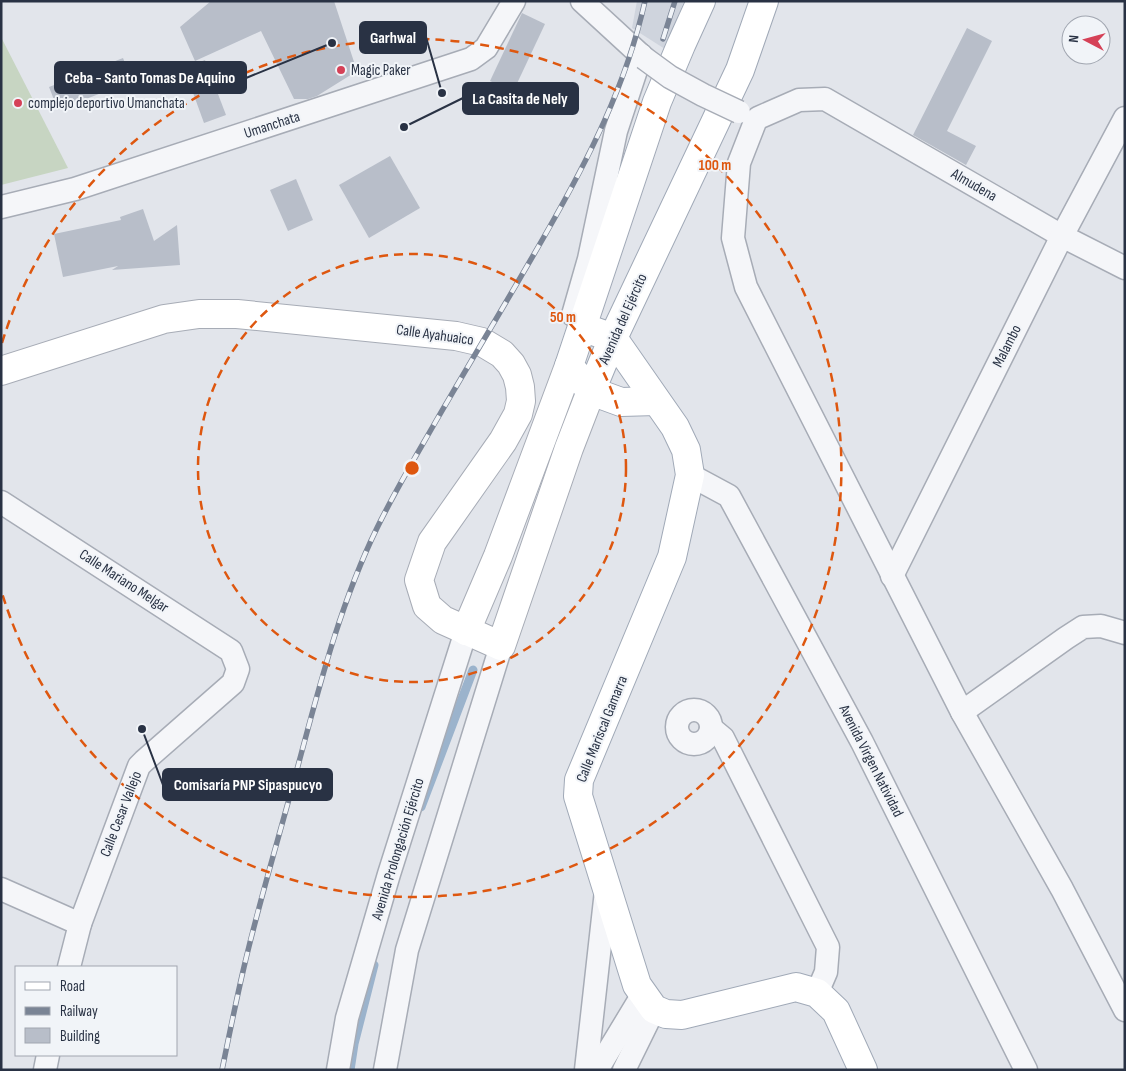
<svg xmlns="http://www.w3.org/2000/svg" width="1126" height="1071" viewBox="0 0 1126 1071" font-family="'Sofia Sans Condensed',sans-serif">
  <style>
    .built { fill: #cfd4dd }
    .grass { fill: #c7d5c2 }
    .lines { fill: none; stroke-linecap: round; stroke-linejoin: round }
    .stream { stroke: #9bb3cc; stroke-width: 9 }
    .building { fill: #b8bec9 }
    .street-casing { stroke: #a7acb6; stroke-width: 25 }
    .secondary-casing { stroke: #a7acb6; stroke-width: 30 }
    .primary-casing { stroke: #a0a9b7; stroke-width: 30 }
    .street { stroke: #f5f6f9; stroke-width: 22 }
    .secondary { stroke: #fff; stroke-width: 28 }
    .primary { stroke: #fff; stroke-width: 28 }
    .rail-casing { stroke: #7a8495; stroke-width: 5.5 }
    .rail { stroke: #f1f4f8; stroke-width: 4; stroke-dasharray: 11; stroke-linecap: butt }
    .street-bridge-casing { stroke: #a7acb6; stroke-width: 25; stroke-linecap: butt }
    .street-bridge { stroke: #f5f6f9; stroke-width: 22 }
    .ring { fill: none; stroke: #de570f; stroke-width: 2.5; stroke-dasharray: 9 6 }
    .poi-dot { fill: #d54157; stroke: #f1f4f8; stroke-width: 2 }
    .labels { text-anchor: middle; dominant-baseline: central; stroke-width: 4; stroke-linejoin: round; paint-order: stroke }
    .poi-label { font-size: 15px; fill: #293244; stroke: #f1f4f8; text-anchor: start }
    .street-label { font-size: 15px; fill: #293244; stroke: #f1f4f8 }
    .centre { fill: #de570f; stroke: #f1f4f8; stroke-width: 2.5 }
    .ring-label { font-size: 15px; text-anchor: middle; font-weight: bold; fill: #de570f; stroke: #f1f4f8; stroke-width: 4; stroke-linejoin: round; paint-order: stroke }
    .leader { fill: none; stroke: #293244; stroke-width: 2 }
    .callout-dot { fill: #293244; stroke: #f1f4f8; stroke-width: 2 }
    .callout { fill: #293244; stroke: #293244; stroke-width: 2 }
    .callout-label { font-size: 16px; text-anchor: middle; font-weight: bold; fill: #fff }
  </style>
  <rect width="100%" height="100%" fill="#e2e5eb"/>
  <path class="built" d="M 637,1 L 684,1 L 665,49 L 632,28 Z"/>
  <path class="grass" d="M 1,37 L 68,168 L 1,185 Z"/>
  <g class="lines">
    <g class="stream">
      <path d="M 421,807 L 473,670"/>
      <path d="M 350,1070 L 354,1044 L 374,965"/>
    </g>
  </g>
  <g class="building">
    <path d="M 211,1 L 334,1 L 357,71 L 317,96 L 308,99 L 294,99 L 261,31 L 195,61 L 180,27 Z"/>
    <path d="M 522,13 L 545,24 L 513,92 L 490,81 Z"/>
    <path d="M 967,28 L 992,41 L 947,131 L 976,146 L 966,165 L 913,135 Z"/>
    <path d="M 123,58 L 132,81 L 58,110 L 49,87 Z"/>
    <path d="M 205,60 L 226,115 L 204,123 L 184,68 Z"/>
    <path d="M 390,156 L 420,208 L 369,238 L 339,185 Z"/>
    <path d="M 296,179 L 313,220 L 288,231 L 270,190 Z"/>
    <path d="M 143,209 L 154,241 L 177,225 L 180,265 L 112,270 L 118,266 L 63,277 L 54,234 L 121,220 L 120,217 Z"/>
  </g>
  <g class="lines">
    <defs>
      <g id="street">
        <path d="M 582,1 L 644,58"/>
        <path d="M 1,207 L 75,189 L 471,59 L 486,48 L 514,1"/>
        <path d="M 1125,268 L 1062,236 L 825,99 L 799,100 L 758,118 L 755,122 L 739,163 L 733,238 L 746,287 L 962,712 L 1062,889 L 1125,1010"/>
        <path d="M 573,315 L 589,259 L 616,131 L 641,55"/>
        <path d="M 690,475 L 729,496 L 862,742 L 1026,1070"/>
        <path d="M 1,502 L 231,651 L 238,669 L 233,683 L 144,761 L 139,766 L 80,924 L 69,967"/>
        <path d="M 892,576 L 1062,236 L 1125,118"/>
        <circle cx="694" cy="727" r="17"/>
        <path d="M 962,712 L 1066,638 L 1083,627 L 1101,626 L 1125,633"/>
        <path d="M 711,728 L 723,738 L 828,947 L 826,972 L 817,993"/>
        <path d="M 1,889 L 80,924"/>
        <path d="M 45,1070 L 48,1055"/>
        <path d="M 338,1070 L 347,1018 L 389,874 L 466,631"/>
        <path d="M 385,1070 L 407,950 L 501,646"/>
        <path d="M 586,1070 L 606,891"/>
        <path d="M 597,1070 L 643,994"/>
        <path d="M 624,1070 L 654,1009"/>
      </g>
      <g id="secondary">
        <path d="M 1,371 L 164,319 L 199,314 L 237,314 L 456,336 L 482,342 L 502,354 L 511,364 L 517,375 L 520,387 L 521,401 L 518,414 L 503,441 L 432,542 L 419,580 L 427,606 L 443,620 L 501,646 L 569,448 L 591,391"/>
        <path d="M 466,631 L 498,556 L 569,366"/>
      </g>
      <g id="primary">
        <path d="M 582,327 L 613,338 L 675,427 L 686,450 L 690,475 L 672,557 L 579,780 L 578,796 L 637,985 L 654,1009 L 666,1014 L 682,1015 L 796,987 L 817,993 L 836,1011 L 863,1070"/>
        <path d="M 591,391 L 613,338 L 740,70 L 764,1"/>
        <path d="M 656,401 L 621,402 L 591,391 L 569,366 L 657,102 L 681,45 L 701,1"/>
      </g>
    </defs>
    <use href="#street" class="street-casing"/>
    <use href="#secondary" class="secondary-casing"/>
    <use href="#primary" class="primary-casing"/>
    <use href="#street" class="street"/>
    <use href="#secondary" class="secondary"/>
    <use href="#primary" class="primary"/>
    <defs>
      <g id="rail">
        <path d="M 663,39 L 675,1"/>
        <path d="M 222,1070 C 229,1036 236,1001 244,967 C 258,907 276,847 292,788 C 316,700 337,610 377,528 C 395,491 416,456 436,421 C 472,359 509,298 545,235 C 588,160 626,86 645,1"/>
      </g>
    </defs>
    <use href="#rail" class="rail-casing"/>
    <use href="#rail" class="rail"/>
    <defs>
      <path id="street-bridge" d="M 644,58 L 670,77 L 703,95 L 739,112"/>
    </defs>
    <use href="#street-bridge" class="street-bridge-casing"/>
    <use href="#street-bridge" class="street-bridge"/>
  </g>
  <g class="ring">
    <circle cx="412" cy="468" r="214"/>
    <path d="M2 343A429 429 0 1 1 2 593"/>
  </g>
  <g class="poi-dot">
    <circle cx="341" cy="70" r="5"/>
    <circle cx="18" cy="103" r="5"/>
  </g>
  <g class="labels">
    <g class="poi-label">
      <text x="351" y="70">Magic Paker</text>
      <text x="28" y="103">complejo deportivo Umanchata</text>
    </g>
    <g class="street-label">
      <text transform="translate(272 125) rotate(-18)">Umanchata</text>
      <text transform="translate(974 185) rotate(30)">Almudena</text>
      <text transform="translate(623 319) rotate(-66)">Avenida del Ejército</text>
      <text transform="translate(435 335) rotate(8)">Calle Ayahuaico</text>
      <text transform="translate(1007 346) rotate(-63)">Malambo</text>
      <text transform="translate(124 581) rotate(33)">Calle Mariano Melgar</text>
      <text transform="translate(602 729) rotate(-68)">Calle Mariscal Gamarra</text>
      <text transform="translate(871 761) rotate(63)">Avenida Virgen Natividad</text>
      <text transform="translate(121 814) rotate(-69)">Calle Cesar Vallejo</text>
      <text transform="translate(398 849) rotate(-73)">Avenida Prolongación Ejército</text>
    </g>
  </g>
  <circle cx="412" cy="468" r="8" class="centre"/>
  <g class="ring-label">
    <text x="715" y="170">100 m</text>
    <text x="563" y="322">50 m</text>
  </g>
  <path class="leader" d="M442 93L426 37M332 43L246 78M404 127L463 98M142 729L163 785"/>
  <g class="callout-dot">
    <circle cx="442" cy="93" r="5"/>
    <circle cx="332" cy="43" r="5"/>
    <circle cx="404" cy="127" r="5"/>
    <circle cx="142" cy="729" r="5"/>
  </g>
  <g class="callout">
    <rect x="360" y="22" width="66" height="31" rx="5"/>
    <rect x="55" y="62" width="191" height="31" rx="5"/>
    <rect x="463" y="83" width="115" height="31" rx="5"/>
    <rect x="163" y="769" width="169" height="31" rx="5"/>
  </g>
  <g class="callout-label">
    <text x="393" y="43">Garhwal</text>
    <text x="150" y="83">Ceba - Santo Tomas De Aquino</text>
    <text x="520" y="104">La Casita de Nely</text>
    <text x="248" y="790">Comisaría PNP Sipaspucyo</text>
  </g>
  <rect width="1126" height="1071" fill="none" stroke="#293244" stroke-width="5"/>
  <rect x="15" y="966" width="162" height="90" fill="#f1f4f8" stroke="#a1a6b0"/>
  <rect x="25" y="982" width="25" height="8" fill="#ffffff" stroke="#a1a6b0"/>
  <text x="60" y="991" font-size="15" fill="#293244">Road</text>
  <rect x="25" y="1007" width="25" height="8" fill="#7a8495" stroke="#a1a6b0"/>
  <text x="60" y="1016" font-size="15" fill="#293244">Railway</text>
  <rect x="25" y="1028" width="25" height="15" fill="#b8bec9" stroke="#a1a6b0"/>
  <text x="60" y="1041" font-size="15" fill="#293244">Building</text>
  <g transform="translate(1086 40) rotate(276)"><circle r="24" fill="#f1f4f8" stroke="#a1a6b0"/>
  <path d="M0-4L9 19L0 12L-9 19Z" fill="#d54157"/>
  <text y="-8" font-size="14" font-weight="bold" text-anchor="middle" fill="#293244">N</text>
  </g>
</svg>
